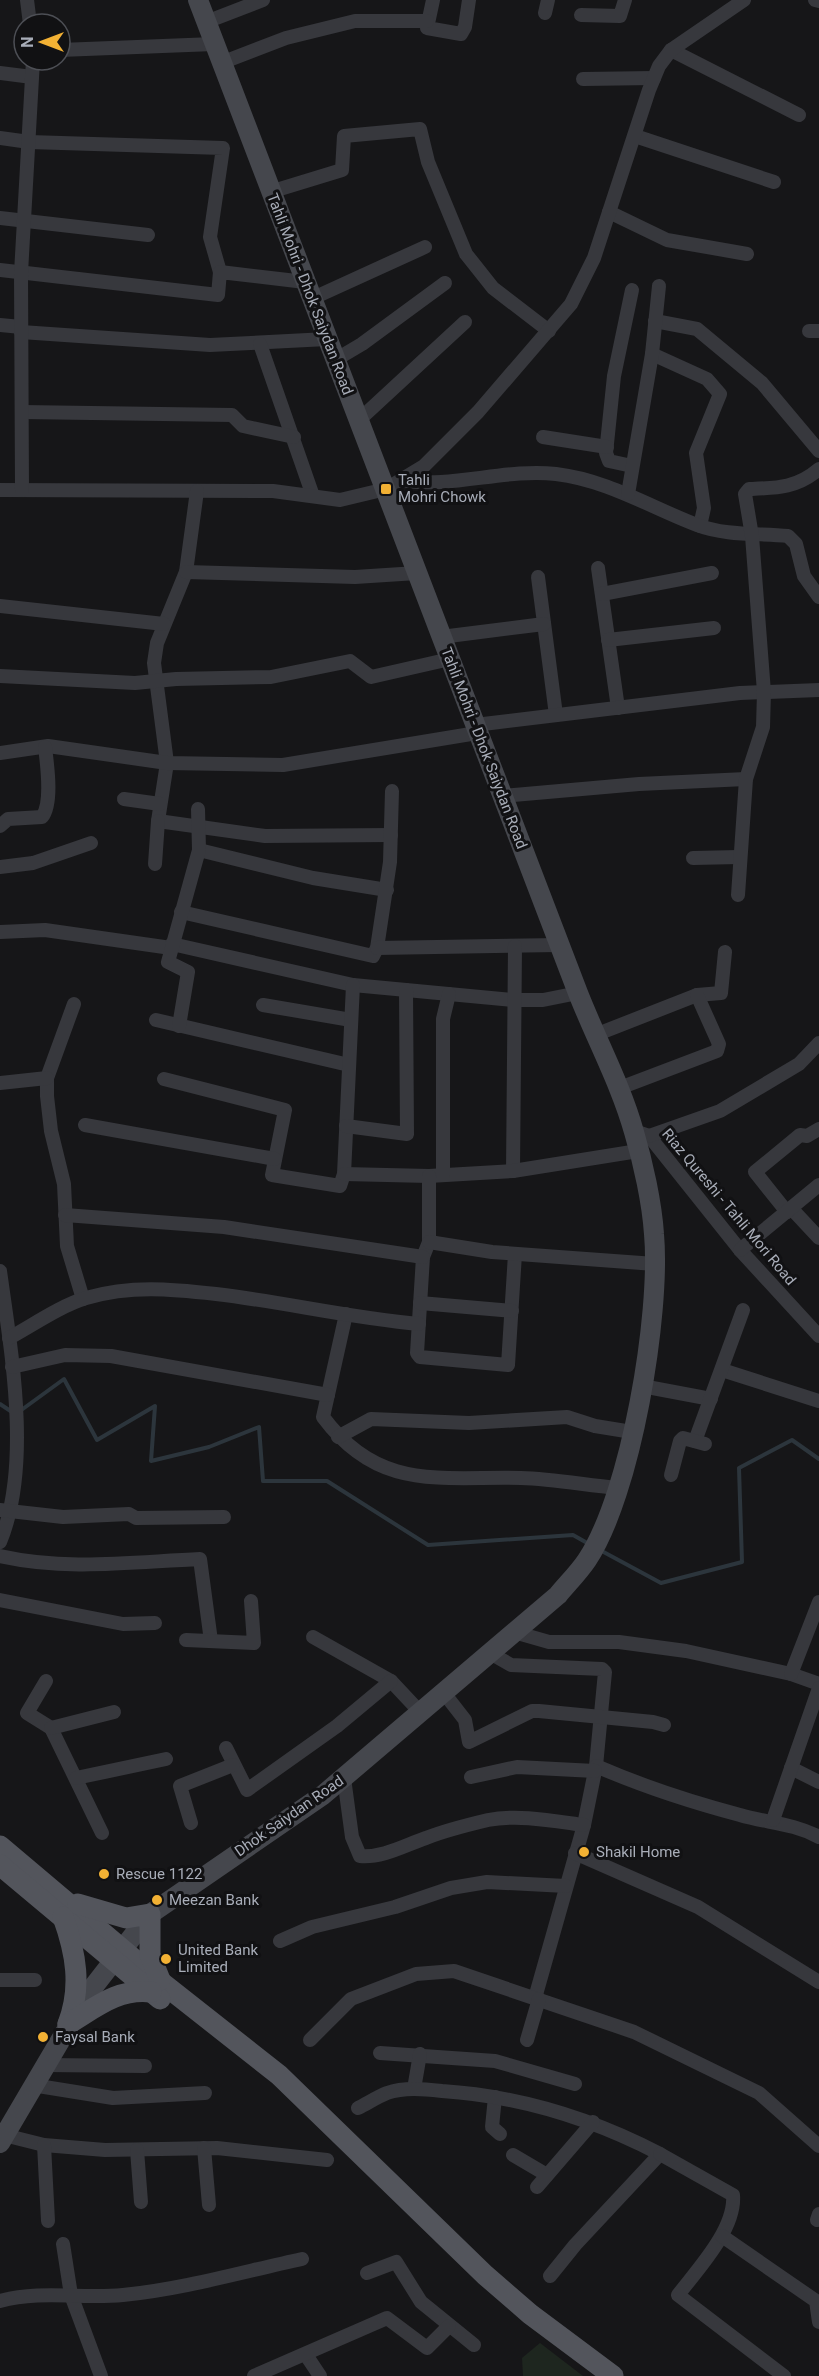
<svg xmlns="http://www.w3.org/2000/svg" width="819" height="2376" viewBox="0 0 819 2376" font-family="Roboto,sans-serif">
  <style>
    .green { fill: #1e261f }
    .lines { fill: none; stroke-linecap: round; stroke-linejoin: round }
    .stream { stroke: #2c353c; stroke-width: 4 }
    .street { stroke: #37383d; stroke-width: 14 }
    .secondary { stroke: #45474d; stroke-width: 20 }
    .primary { stroke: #53555c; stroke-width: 21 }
    .poi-dot { fill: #f2b134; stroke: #111113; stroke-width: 2 }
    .labels { text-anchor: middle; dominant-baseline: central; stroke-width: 6; stroke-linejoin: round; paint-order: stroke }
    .street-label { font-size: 15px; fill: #a8adb8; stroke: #111113 }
    .poi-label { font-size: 15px; fill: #a8adb8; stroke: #111113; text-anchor: start }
  </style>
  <rect width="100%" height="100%" fill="#161618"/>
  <path class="green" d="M 540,2343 L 583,2376 L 523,2376 L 522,2358 Z"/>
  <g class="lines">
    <g class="stream">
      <path d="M 0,1404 L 12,1412"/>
      <path d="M 20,1411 L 64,1379 L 97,1440 L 155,1406 L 151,1461 L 209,1447 L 259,1427 L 263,1481 L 327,1481 L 428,1545 L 573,1535 L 589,1544"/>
      <path d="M 598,1549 L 661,1583 L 742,1562 L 739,1468 L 792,1440 L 819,1459"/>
    </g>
    <g class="street">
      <path d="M 27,0 L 30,24"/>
      <path d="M 433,0 L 427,28 L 461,34 L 465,27 L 469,0"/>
      <path d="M 815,0 L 819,1"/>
      <path d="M 545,13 L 548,0"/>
      <path d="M 581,15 L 620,16 L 625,0"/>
      <path d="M 206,22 L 263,0"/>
      <path d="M 60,50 L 214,44"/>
      <path d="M 671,50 L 799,115"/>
      <path d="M 221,63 L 286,38 L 355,21 L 427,21"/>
      <path d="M 0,73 L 32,77"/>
      <path d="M 583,79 L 654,78"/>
      <path d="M 635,136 L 774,182"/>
      <path d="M 0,138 L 29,142 L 223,148 L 210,237 L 220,272"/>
      <path d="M 270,192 L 342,170 L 344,136 L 420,129 L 428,162 L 466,254 L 493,288 L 549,331"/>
      <path d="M 609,212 L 667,240 L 747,254"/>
      <path d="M 0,218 L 148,235"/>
      <path d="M 0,270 L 218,295 L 220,272 L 305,282"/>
      <path d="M 632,290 L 614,376 L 606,453 L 609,461 L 632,466"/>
      <path d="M 311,299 L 425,247"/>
      <path d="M 655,321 L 697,329 L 762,383 L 819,451"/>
      <path d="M 0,325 L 21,327"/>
      <path d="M 809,331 L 819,331"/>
      <path d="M 21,332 L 210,345 L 327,339"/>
      <path d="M 260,344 L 313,496"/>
      <path d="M 652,354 L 707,379 L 720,394 L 696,453 L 704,508 L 700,526"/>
      <path d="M 335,360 L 362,344 L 445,283"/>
      <path d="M 22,412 L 232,415 L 243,426 L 294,437"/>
      <path d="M 359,420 L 465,322"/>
      <path d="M 543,437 L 607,447"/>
      <path d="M 401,480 C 450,489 506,468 556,474 C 607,480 650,507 697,525 C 726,536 758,533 788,536 L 796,544 L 804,576 L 819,597"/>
      <path d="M 0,490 L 273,491 L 340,500 L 386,489 L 424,466 L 478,412 L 571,304 L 594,258 L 649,90 L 659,66 L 671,50 L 744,0"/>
      <path d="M 22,490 L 21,273 L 33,60"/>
      <path d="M 197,491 L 186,572 L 157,643 L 154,663 L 167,763 L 158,821 L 265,836 L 391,835"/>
      <path d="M 628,494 L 652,354 L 659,286"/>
      <path d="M 598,568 L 618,708"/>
      <path d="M 186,572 L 355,577 L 417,573"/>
      <path d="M 538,577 L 556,715"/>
      <path d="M 602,594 L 712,573"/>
      <path d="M 0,606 L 164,624"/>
      <path d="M 441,637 L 544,624"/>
      <path d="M 608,640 L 714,628"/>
      <path d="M 0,676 L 135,683 L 176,679 L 271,677 L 350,661 L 371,677 L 450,659"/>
      <path d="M 475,725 L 740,693 L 819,690"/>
      <path d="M 0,753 L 48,746 L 167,763 L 283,765 L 477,733"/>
      <path d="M 502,796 L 639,784 L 746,779"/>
      <path d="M 124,799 L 160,804"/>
      <path d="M 0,826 L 8,819 L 42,817 C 53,803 47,764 45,747"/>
      <path d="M 199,850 L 313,878 L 387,890"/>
      <path d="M 693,858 L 739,857"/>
      <path d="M 155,864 L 158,821"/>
      <path d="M 0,867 L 33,863 L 91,843"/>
      <path d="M 738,895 L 746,779 L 763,727 L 764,692 L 752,536 L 745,494 L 749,489 C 777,488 797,488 819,469"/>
      <path d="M 181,912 L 373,956 L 377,948 L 390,862 L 392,791"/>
      <path d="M 0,932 L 45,930 L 171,948"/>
      <path d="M 172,944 L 353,985 L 513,1000 L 543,1000 L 578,993"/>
      <path d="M 377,948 L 559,945"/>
      <path d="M 74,1004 L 47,1078 L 47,1096 L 51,1131 L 64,1184 L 67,1246 L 83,1299"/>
      <path d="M 263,1005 L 351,1020"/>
      <path d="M 156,1020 L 349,1065"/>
      <path d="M 179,1026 L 188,972 L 168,962 L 199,850 L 198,809"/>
      <path d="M 595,1035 L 697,995 L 721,993 L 725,952"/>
      <path d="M 164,1079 L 285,1110 L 272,1175 L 340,1186 L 344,1174 L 353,985"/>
      <path d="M 0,1083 L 47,1078"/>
      <path d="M 617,1089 L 717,1051 L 719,1044 L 697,995"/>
      <path d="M 85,1125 L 275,1159"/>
      <path d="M 346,1126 L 407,1134 L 406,990"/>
      <path d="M 634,1131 L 649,1136 L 740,1250 L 819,1336"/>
      <path d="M 649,1136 L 720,1111 L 799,1064 L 819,1043"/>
      <path d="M 513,1171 L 515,946"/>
      <path d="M 344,1174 L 429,1176 L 513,1171 L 638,1151"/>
      <path d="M 443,1175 L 443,1019 L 449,994"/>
      <path d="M 429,1176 L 429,1242 L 423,1257 L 417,1353 L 420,1357 L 508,1365 L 515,1254"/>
      <path d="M 791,1208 L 819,1238"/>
      <path d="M 787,1212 L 755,1172 L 800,1135 L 807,1136 L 819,1129"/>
      <path d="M 65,1215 L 224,1227 L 423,1257"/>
      <path d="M 429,1242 L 492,1252 L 655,1264"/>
      <path d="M 740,1250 L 819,1185"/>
      <path d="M 0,1271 C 11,1351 32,1465 0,1542"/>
      <path d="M 420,1303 L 512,1311"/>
      <path d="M 346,1314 L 323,1417 C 379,1492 440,1476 521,1478 C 553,1479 585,1485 617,1488"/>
      <path d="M 9,1338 C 33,1325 60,1306 86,1298 C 131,1285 171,1289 216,1294 C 284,1302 351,1318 419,1324"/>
      <path d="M 12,1367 L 65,1355 L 111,1356 L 328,1395"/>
      <path d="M 722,1370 L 819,1401"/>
      <path d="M 642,1386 L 711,1399"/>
      <path d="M 338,1437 L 371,1419 L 469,1423 L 567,1417 L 595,1426 L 632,1432"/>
      <path d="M 695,1441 L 743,1310"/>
      <path d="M 671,1475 L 680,1441 L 683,1438 L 705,1444"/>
      <path d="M 0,1510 L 63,1517 L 129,1514 L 136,1518 L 224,1517"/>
      <path d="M 0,1556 C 67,1571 131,1562 200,1559 L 211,1641"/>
      <path d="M 0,1600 L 123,1624 L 155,1623"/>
      <path d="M 514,1632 L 549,1642 L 619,1642 L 686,1651 L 791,1674 L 819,1684"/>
      <path d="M 313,1637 L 391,1681 L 421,1713"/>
      <path d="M 186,1640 L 254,1643 L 251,1601"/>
      <path d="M 490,1653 L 511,1665 L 602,1669 L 605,1672 L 596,1766 L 584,1825 L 535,1998"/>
      <path d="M 791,1674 L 819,1602"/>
      <path d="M 46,1681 L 27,1713 L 51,1728 L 102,1833"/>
      <path d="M 444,1693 L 465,1720 L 469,1742 L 532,1711 L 539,1711 L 653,1722 L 664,1725"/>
      <path d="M 51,1728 L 114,1712"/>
      <path d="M 226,1748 L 247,1790 L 337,1726 L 391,1681"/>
      <path d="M 596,1766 C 642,1786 691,1802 740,1815 C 767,1823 793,1823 819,1837"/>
      <path d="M 791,1768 L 819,1782"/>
      <path d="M 471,1777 L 517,1767 L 595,1771"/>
      <path d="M 76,1778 L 166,1759"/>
      <path d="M 344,1778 L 352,1837 L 360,1856 C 383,1858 405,1845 426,1838 C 446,1830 467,1825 488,1820 C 518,1814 554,1821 584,1825"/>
      <path d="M 773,1820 L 819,1688"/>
      <path d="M 191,1823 L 180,1786 L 233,1765"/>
      <path d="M 575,1853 L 698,1907 L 819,1982"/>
      <path d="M 280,1941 L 312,1927 L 395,1907 L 451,1888 L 487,1882 L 566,1886"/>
      <path d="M 0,1980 L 35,1980"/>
      <path d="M 310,2040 L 351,1999 L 416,1974 L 454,1971 L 634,2032 L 759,2093 L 819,2146"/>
      <path d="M 527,2040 L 539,1999"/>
      <path d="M 380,2053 L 495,2061 L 575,2084"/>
      <path d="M 45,2065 L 145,2066"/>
      <path d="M 32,2085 L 113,2098 L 205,2093"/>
      <path d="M 414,2089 L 420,2054"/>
      <path d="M 495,2097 L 492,2127 L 500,2134"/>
      <path d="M 358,2108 C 368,2103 377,2097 387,2093 C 404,2087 424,2089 442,2091 C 519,2096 591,2118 660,2154 L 575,2245 L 550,2276"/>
      <path d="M 4,2135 L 44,2145 L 105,2150 L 217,2148 L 327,2160"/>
      <path d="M 44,2145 L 48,2221"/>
      <path d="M 204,2148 L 209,2205"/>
      <path d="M 137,2150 L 141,2202"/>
      <path d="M 660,2154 L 733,2195 C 736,2229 697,2270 678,2295 L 784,2376"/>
      <path d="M 513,2155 L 547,2175"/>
      <path d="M 537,2187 L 593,2122"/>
      <path d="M 817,2220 L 819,2214"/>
      <path d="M 722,2236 L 816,2301 L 819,2322"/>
      <path d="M 63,2244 L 71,2295 L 101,2376"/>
      <path d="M 367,2273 L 396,2262 L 421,2302 L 474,2345"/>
      <path d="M 0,2301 C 41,2290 81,2299 123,2295 C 183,2289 242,2272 302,2259"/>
      <path d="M 306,2355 L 320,2376"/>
      <path d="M 254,2376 L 387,2318 L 427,2348 L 449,2326"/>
    </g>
    <path class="secondary" d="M 0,2143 L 87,1995 L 150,1914 L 323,1795 L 558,1595 C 568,1583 579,1572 587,1560 C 631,1494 661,1314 654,1234 C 652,1203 643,1162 634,1132 C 621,1085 596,1039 578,993 L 198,0"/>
    <g class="primary">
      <path d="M 0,1846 L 161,1982 L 279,2075 L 485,2275 L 530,2314 L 613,2376"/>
      <path d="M 0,1865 L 160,1999"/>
      <path d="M 78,1904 L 126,1918 L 150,1914 L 150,1955 L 160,1980"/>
      <path d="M 63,1917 C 76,1953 82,1987 68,2024"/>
      <path d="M 68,2024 C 95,2008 118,1988 151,1992"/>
    </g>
  </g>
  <g class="poi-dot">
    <rect x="380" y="483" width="12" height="12" rx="3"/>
    <circle cx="584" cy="1852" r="6"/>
    <circle cx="104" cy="1874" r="6"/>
    <circle cx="157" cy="1900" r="6"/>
    <circle cx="166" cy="1959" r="6"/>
    <circle cx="43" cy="2037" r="6"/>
  </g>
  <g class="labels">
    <g class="street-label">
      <text transform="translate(310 294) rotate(69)">Tahli Mohri - Dhok Saiydan Road</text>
      <text transform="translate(484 748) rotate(69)">Tahli Mohri - Dhok Saiydan Road</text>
      <text transform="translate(729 1207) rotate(50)">Riaz Qureshi - Tahli Mori Road</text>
      <text transform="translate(289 1816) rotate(-35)">Dhok Saiydan Road</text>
    </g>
    <g class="poi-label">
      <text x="398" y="480">Tahli<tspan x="398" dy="17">Mohri Chowk</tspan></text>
      <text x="596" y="1852">Shakil Home</text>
      <text x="116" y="1874">Rescue 1122</text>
      <text x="169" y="1900">Meezan Bank</text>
      <text x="178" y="1950">United Bank<tspan x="178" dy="17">Limited</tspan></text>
      <text x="55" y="2037">Faysal Bank</text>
    </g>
  </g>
  <g transform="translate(42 42) rotate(270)"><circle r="28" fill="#111113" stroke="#4d4f55" stroke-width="1.5"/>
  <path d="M0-4.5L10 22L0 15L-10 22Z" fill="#f2b134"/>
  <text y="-9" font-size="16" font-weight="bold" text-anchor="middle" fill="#a8adb8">N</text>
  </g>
</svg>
